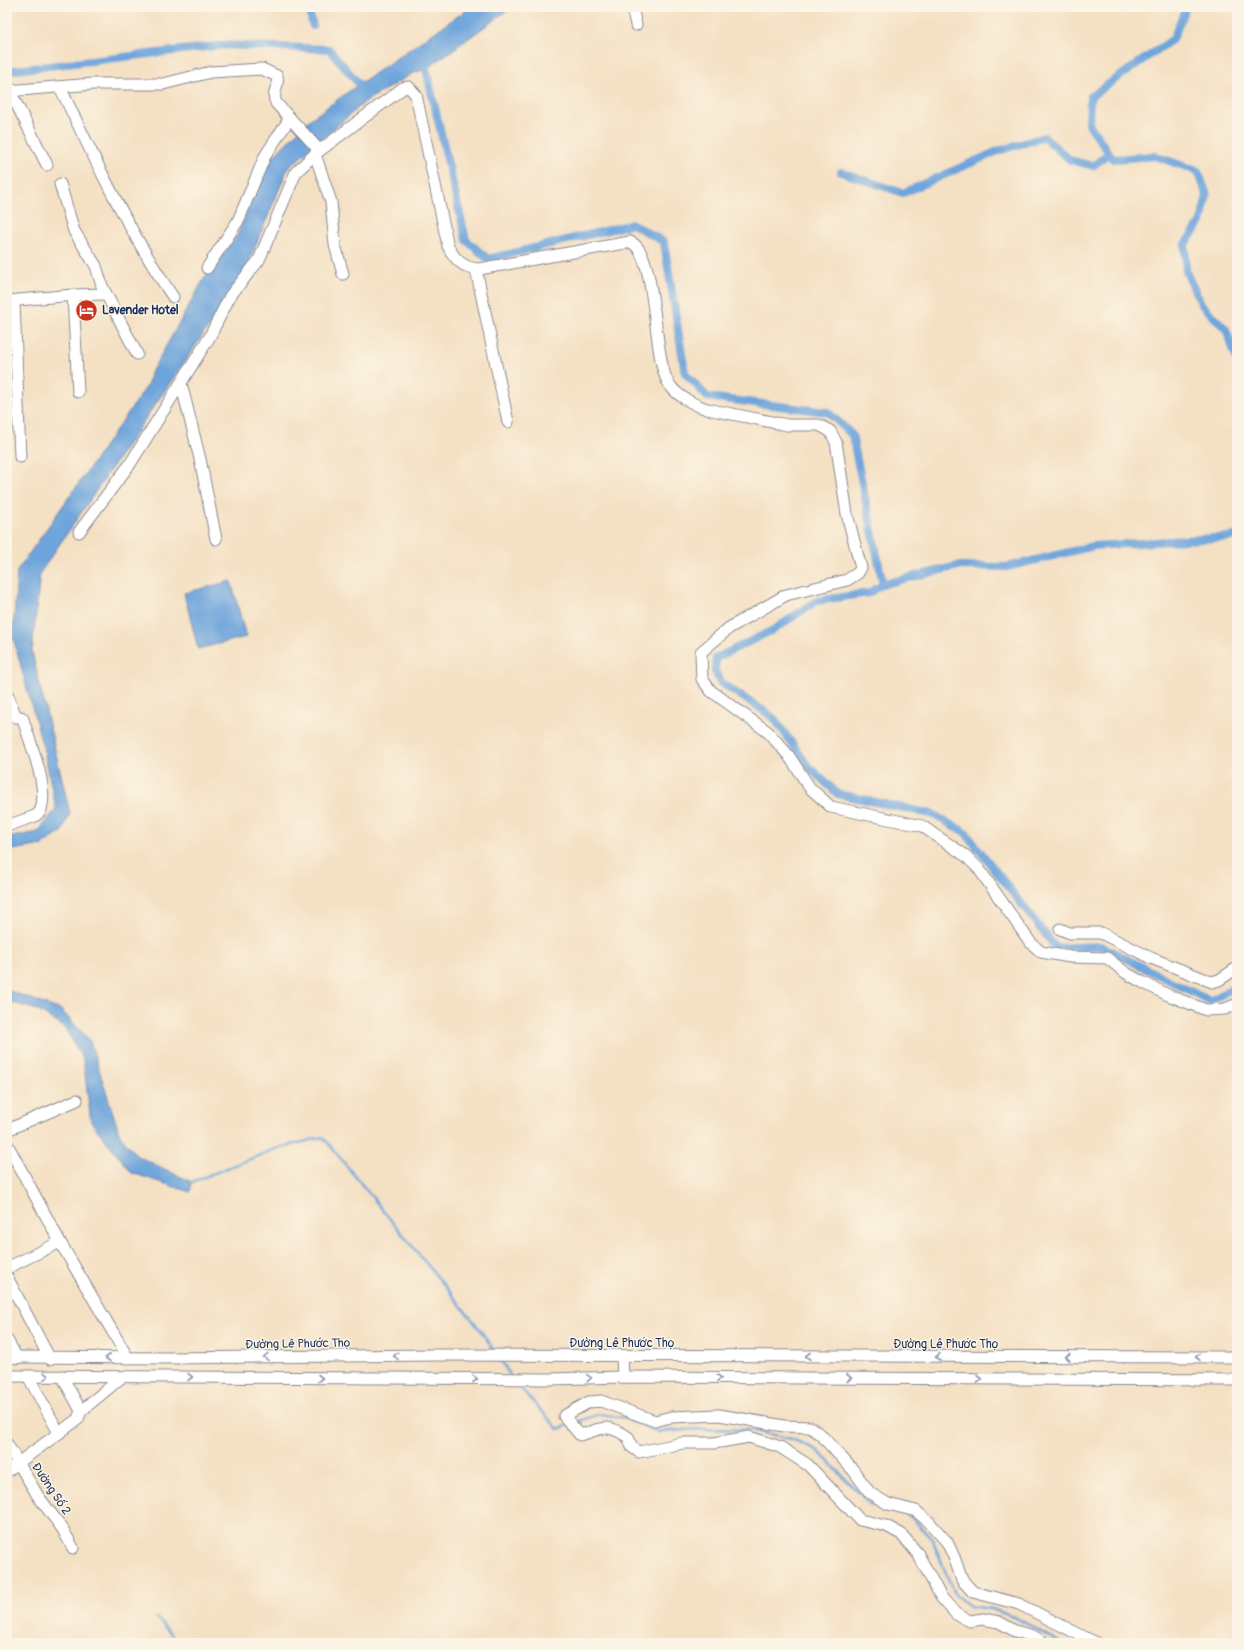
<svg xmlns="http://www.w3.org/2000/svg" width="1244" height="1650" viewBox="0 0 1244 1650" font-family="Pangolin,sans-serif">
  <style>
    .water { fill: #6ea5dc; stroke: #446a9d }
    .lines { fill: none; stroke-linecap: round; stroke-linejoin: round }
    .stream { stroke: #6ea5dc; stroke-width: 2.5 }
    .canal { stroke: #6ea5dc; stroke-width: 8 }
    .minor-casing { stroke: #888890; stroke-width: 13 }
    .minor { stroke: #fff; stroke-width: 11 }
    .oneway { stroke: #8d97ae }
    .labels { text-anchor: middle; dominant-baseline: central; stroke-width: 3; stroke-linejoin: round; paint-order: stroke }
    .poi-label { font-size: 12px; font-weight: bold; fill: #1b2f5e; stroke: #fcf5e5; text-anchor: start }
    .street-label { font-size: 12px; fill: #1b2f5e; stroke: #fcf5e5 }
  </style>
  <rect width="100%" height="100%" fill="#fcf5e5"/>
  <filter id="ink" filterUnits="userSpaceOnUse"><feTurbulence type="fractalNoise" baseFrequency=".025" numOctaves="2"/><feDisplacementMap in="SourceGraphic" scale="8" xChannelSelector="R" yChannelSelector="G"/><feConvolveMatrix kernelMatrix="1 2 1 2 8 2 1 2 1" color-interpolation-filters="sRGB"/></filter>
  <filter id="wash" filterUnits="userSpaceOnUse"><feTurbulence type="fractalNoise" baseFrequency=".012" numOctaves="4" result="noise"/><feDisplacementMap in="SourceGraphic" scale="16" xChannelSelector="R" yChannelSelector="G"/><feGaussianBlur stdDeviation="0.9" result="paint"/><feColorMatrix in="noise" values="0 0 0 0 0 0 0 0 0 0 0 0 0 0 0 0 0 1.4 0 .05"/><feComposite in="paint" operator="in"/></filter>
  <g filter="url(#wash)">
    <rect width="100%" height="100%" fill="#f4e0c3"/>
    <g class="water">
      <path d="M 471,7 L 512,7 L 426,69 L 413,73 L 366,101 L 288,168 L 243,276 L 40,573 L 32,652 L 70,813 L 62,832 L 42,845 L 7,851 L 7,838 L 38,832 L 56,809 L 45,755 L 13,637 L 17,571 L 147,386 L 152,371 L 204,279 L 237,236 L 266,164 L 308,121 L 359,84 Z"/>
      <path d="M 231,581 L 246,637 L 198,649 L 184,593 Z"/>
      <path d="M 7,990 L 61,1010 L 90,1041 L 120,1135 L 137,1156 L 192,1182 L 190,1192 L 132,1173 L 91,1122 L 83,1059 L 64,1027 L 37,1010 L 7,1001 Z"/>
    </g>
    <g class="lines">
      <g class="stream">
        <path d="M 192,1182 L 278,1148 L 323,1137 L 479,1328 L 495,1352"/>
        <path d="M 500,1359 L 510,1375"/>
        <path d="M 515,1382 L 558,1429 L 568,1425"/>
        <path d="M 574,1423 L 600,1414 L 625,1418 L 659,1432 L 697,1429 L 751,1430 L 792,1439 L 817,1450 L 871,1505 L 886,1508"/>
        <path d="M 904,1513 L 912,1518 L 931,1537 L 955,1595 L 970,1606 L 992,1609 L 1016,1618 L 1062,1643"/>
        <path d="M 156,1617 L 179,1643"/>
      </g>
      <g class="canal">
        <path d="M 308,7 L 313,26"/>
        <path d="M 1186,7 L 1173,39 L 1090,97 L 1089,124 L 1113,159 L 1155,156 L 1198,171 L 1207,195 L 1201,222 L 1185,244 L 1186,272 L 1202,305 L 1226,329 L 1237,360"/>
        <path d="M 426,69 L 466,240 L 488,259 L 633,224 L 664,242 L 685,373 L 707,397 L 828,412 L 852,435 L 883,584"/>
        <path d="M 7,71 L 224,45 L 329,49 L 359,84"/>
        <path d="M 841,172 L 903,193 L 998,151 L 1044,137 L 1070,160 L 1093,166 L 1109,153"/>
        <path d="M 1237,535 L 1231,537 L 1094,546 L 1007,567 L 958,566 L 883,584 L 869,593 L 816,601 L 775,629 L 716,658 L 715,671 L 720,682 L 774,718 L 808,766 L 838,794 L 932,814 L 965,832 L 1056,948 L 1101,946 L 1210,1001 L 1237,986"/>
      </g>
    </g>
  </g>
  <g filter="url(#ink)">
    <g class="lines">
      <defs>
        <g id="minor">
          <path d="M 632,7 L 636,25"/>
          <path d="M 60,87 C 94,158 129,232 173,297"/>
          <path d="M 7,91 L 93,84 L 163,84 L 211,72 L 262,69 L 277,76 C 280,85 271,93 276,103 L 319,150"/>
          <path d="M 10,91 L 47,165"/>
          <path d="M 315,154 L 331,202 L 335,245 L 343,274"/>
          <path d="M 60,184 L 74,231 L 96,266 L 102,286 L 137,354"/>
          <path d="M 207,268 L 238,221 L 265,156 L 290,118"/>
          <path d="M 476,269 L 508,422"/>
          <path d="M 73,295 L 78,392"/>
          <path d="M 8,301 L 73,295 L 106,294"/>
          <path d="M 14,301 L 20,457"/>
          <path d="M 181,383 L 200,459 L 216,539"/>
          <path d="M 79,532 L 130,464 L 209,338 L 230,296 L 259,260 L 296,172 L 315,154 L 403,88 L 409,87 L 416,95 L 448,246 C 455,260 463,268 479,269 L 630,242 C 658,251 652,359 669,384 C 677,396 694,405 707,409 L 787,425 L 819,425 L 830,431 L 836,442 L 847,514 L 861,568 L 858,573 L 847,580 L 786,595 L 729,628 L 701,652 L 702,679 L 711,691 L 768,732 L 789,756 L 810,788 L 831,807 L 922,826 L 966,856 L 979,869 L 1030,942 L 1041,952 L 1070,957 L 1107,958 L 1126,973 L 1142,982 L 1168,995 L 1206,1010 L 1225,1009 L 1237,1004"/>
          <path d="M 7,693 L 16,717 L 21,717 L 23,719 C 30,744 50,788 40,812 L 35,816 L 7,826"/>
          <path d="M 1060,929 L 1070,933 L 1101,933 L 1151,958 L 1212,982 L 1219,980 L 1237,968"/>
          <path d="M 7,1130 L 77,1100"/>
          <path d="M 7,1144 L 60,1242"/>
          <path d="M 7,1268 L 60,1242 L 128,1358"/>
          <path d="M 7,1277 L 50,1359"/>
          <path d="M 7,1340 L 17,1358"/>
          <path d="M 622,1356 L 623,1377"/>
          <path d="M 7,1357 L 169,1358 L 435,1355 L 1237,1357"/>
          <path d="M 7,1376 L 550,1379 L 623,1377 L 1237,1380"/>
          <path d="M 62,1376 L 81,1411 L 122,1377"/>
          <path d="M 59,1433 L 78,1419 L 81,1411"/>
          <path d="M 7,1444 L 38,1496 L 62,1528 L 73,1548"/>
          <path d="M 7,1471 L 59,1433 L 28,1376"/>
          <path d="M 1045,1643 L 1033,1636 L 1015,1631 L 999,1622 L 983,1619 L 970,1621 L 956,1614 L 941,1597 L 918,1554 L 901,1534 L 886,1526 L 860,1520 L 808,1465 L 780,1447 L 749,1437 L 714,1443 L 683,1443 L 639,1452 L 632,1447 L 628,1437 C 605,1422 602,1429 580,1435 L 564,1416 L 589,1402 L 601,1401 L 655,1421 L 671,1417 L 719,1415 L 784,1426 L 810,1427 L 821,1435 L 831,1446 L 853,1470 L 870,1493 L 888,1504 L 916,1511 L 929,1522 L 947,1542 L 954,1557 L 962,1580 L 973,1592 L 1019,1604 L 1096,1643"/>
        </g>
      </defs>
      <use href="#minor" class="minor-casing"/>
      <use href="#minor" class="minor"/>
    </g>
    <defs><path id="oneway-chevron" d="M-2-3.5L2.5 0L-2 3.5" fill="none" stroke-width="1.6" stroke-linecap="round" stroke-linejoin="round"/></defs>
    <g class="oneway">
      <use href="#oneway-chevron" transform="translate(396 1356) rotate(179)"/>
      <use href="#oneway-chevron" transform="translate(808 1356) rotate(-180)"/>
      <use href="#oneway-chevron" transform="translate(266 1357) rotate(179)"/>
      <use href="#oneway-chevron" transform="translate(938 1357) rotate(-180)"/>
      <use href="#oneway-chevron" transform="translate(1068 1357) rotate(-180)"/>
      <use href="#oneway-chevron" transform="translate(1198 1357) rotate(-180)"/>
      <use href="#oneway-chevron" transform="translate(108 1358) rotate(180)"/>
      <use href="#oneway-chevron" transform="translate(46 1376) rotate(1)"/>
      <use href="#oneway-chevron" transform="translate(190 1377)"/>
      <use href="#oneway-chevron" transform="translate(320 1378)"/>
      <use href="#oneway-chevron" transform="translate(589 1378) rotate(-2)"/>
      <use href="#oneway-chevron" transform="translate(719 1378)"/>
      <use href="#oneway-chevron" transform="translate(849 1378)"/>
      <use href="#oneway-chevron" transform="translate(475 1379)"/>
      <use href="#oneway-chevron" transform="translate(979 1379)"/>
    </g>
  </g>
  <defs>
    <symbol id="hotel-disc" viewBox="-11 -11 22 22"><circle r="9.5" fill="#c8321e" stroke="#fcf5e5"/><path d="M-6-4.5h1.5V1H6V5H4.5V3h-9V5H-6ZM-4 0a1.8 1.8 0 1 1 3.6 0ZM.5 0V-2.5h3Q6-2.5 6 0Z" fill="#fff"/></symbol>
  </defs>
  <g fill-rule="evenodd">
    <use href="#hotel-disc" x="74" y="298" width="25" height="25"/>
  </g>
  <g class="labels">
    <g class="poi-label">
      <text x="102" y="310">Lavender Hotel</text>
    </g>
    <g class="street-label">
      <text x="622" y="1343">Đường Lê Phước Thọ</text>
      <text transform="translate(298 1344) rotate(-1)">Đường Lê Phước Thọ</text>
      <text x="946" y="1344">Đường Lê Phước Thọ</text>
      <text transform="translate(51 1489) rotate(56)">Đường Số 2</text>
    </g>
  </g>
  <rect width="1244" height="1650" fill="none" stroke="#fcf5e5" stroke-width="24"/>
</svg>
